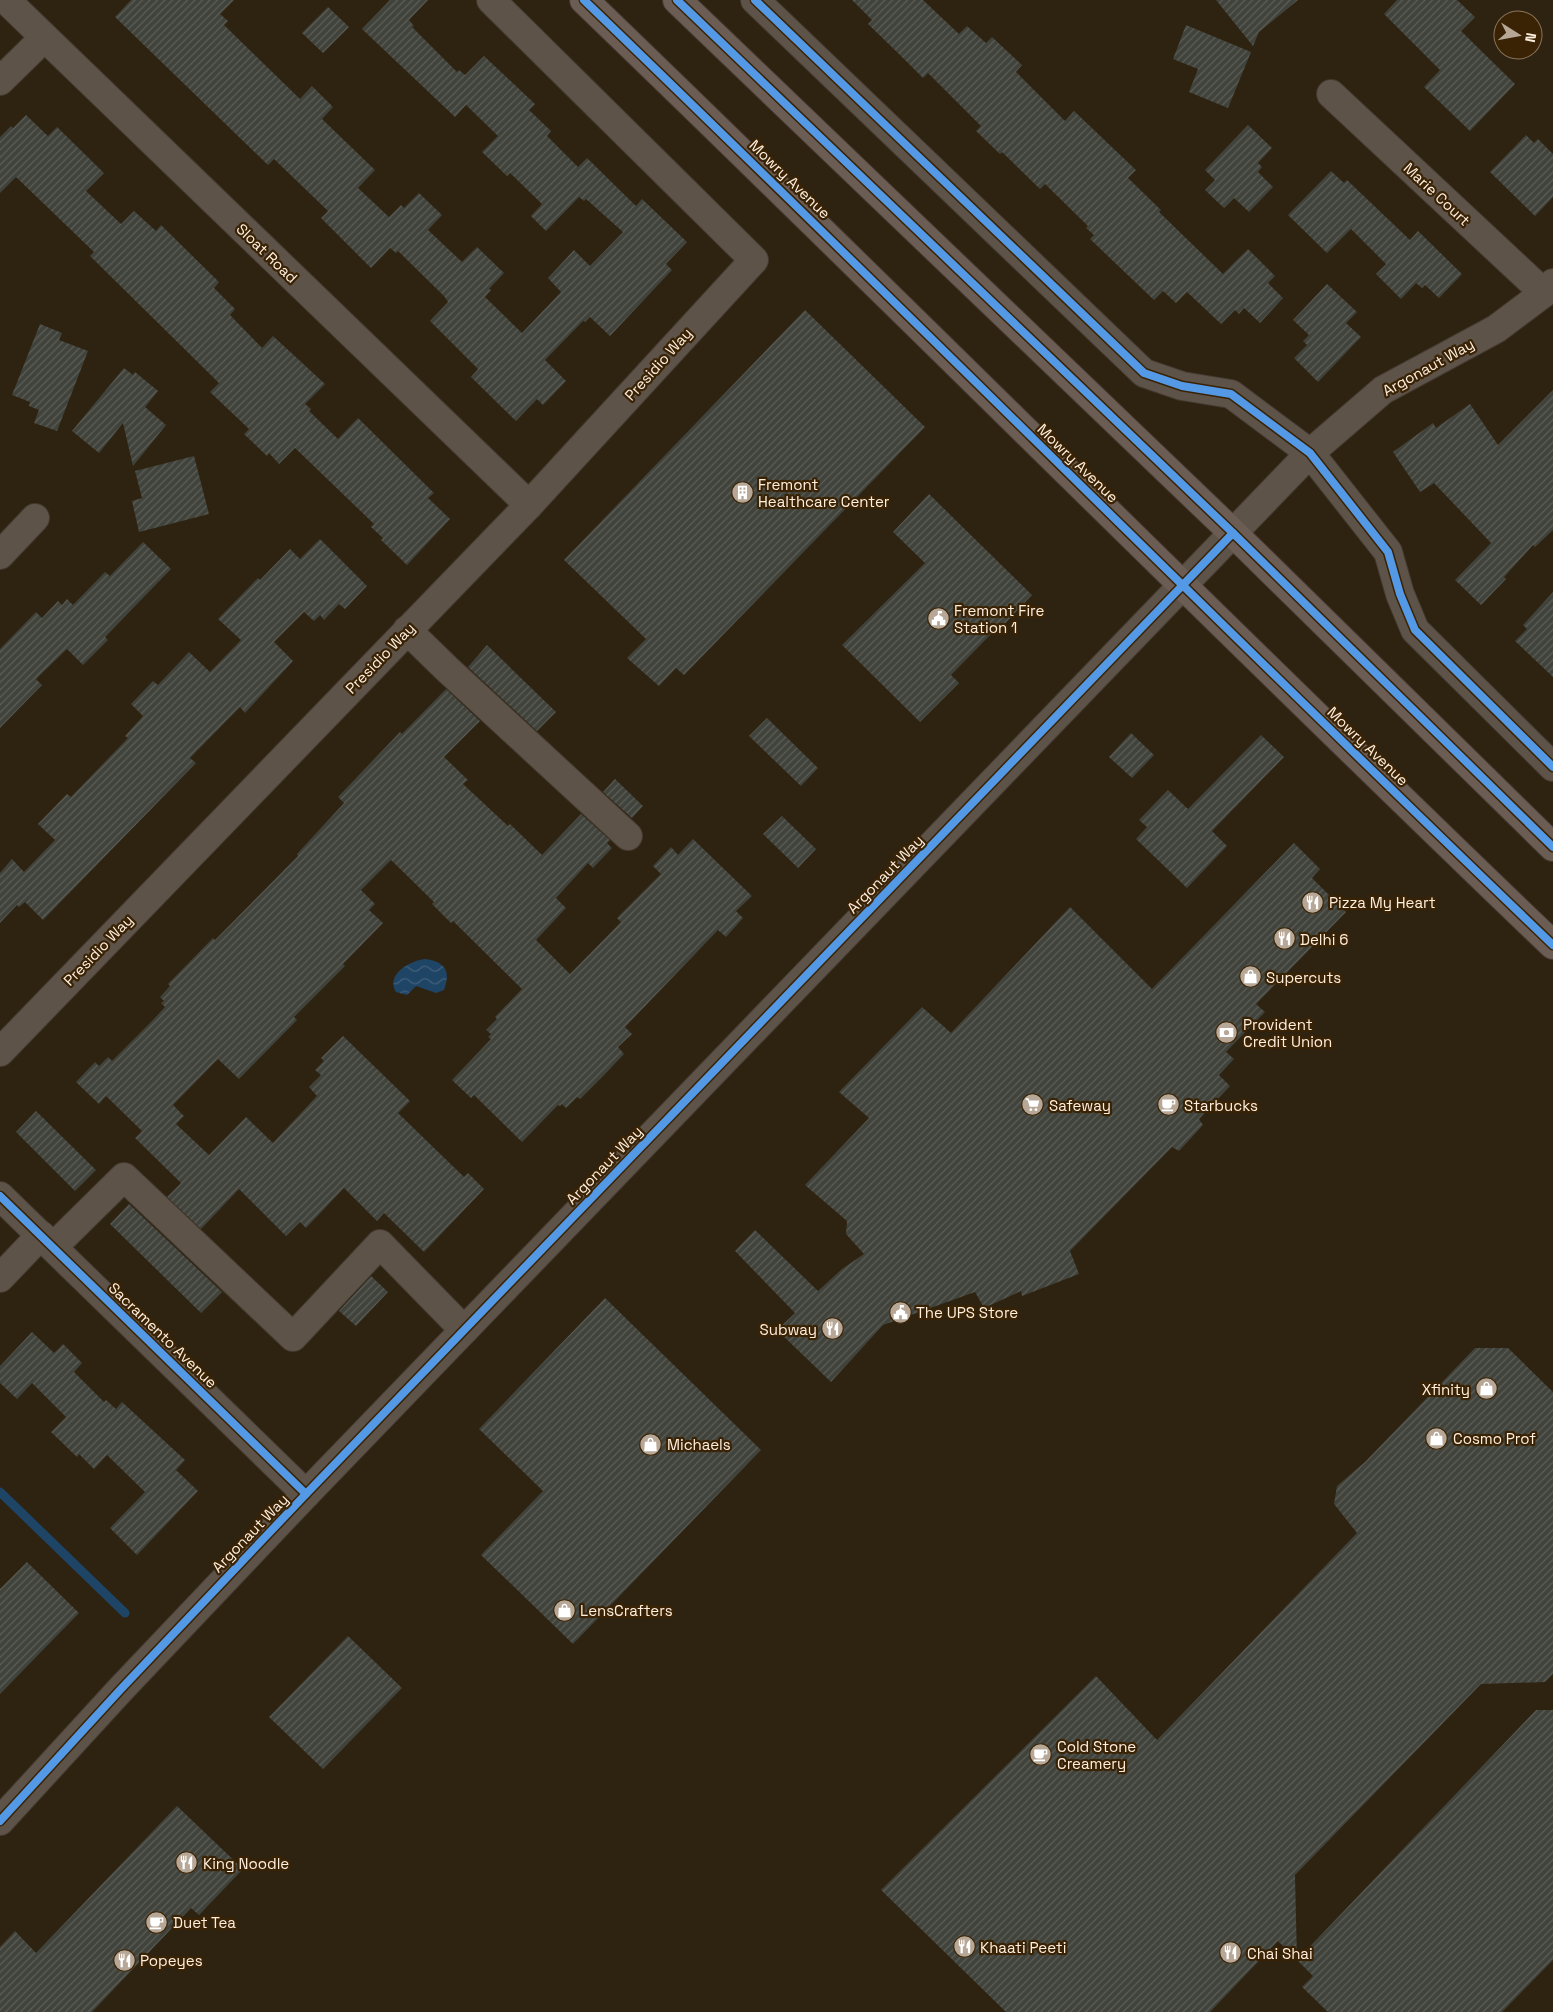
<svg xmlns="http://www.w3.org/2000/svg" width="1553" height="2012" viewBox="0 0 1553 2012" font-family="'Space Grotesk',sans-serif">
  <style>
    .water { fill: url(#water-waves) }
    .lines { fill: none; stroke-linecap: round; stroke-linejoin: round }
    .stream { stroke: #1f4566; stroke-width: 9 }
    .building { fill: url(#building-hatch) }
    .minor-casing { stroke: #443a2f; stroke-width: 30 }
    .tertiary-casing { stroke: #443a2f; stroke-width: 30 }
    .primary-casing { stroke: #443a2f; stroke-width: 30 }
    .minor { stroke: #5d5348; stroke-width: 28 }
    .tertiary { stroke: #5d5348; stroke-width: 28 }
    .primary { stroke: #6b5d54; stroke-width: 28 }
    .cycleway-casing { stroke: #3a2305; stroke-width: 11 }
    .cycleway { stroke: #5399e6; stroke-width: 8 }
    .labels { text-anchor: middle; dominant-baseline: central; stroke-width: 4.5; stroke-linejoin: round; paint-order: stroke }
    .street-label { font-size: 15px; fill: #ffefdf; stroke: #3a2305 }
    .poi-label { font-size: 15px; fill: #ffefdf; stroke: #3a2305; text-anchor: start }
  </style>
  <defs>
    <pattern id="water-waves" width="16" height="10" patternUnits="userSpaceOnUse" patternTransform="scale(1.25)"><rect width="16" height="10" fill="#1f4566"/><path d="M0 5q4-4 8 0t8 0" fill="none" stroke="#41607b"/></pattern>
    <pattern id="building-hatch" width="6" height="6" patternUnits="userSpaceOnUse" patternTransform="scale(1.25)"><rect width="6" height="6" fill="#40433b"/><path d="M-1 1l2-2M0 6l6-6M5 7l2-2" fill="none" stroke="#5d5e57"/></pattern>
  </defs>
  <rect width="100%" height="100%" fill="#2e2211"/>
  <path class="water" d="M 426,959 C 446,962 451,972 444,990 L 436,993 L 416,986 L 407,995 L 396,992 C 385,974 411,960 426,959 Z"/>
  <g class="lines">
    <path class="stream" d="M 0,1492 L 125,1613"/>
  </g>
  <g class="building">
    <path d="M 131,0 L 234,0 L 220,14 L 228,21 L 224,25 L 300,99 L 312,86 L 333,107 L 322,119 L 375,170 L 358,188 L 389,217 L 401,205 L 404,208 L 419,193 L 442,215 L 428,230 L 462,262 L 477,247 L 504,273 L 489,289 L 491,290 L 485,297 L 522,333 L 561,292 L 548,278 L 574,250 L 590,266 L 623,232 L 586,199 L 584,201 L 579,197 L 546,231 L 531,216 L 542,204 L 510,173 L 507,176 L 482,152 L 498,136 L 466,105 L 455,117 L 362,29 L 390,0 L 428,0 L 409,20 L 414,26 L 412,27 L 457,72 L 459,70 L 465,75 L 484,56 L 535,104 L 529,110 L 551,131 L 547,136 L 578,167 L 587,158 L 636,206 L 642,199 L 687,242 L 666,264 L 672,270 L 610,336 L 590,317 L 585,322 L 583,321 L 545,360 L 566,381 L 543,405 L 537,399 L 516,421 L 471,377 L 478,369 L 430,321 L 448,302 L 444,296 L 398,251 L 396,253 L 390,248 L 371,268 L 321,218 L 328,211 L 274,159 L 268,165 L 115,17 Z"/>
    <path d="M 852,0 L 923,0 L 959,34 L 967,26 L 986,43 L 992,37 L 1022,65 L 1016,72 L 1065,121 L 1074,111 L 1136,170 L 1128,178 L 1161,210 L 1159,212 L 1223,274 L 1248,249 L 1275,276 L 1268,283 L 1283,298 L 1260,323 L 1244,308 L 1239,314 L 1235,310 L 1221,324 L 1187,292 L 1176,303 L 1163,291 L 1154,300 L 1090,239 L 1094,235 L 1086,228 L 1088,226 L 1045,184 L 1040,189 L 1002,152 L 1000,154 L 976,131 L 981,126 L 928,73 L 923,78 L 900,55 L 868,24 L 872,20 Z"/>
    <path d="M 1216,0 L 1298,0 L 1259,32 L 1253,46 Z"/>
    <path d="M 1397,0 L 1457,0 L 1475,17 L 1461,31 L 1515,84 L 1470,131 L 1424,87 L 1440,70 L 1384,14 Z"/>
    <path d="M 328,7 L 349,27 L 323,53 L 302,33 Z"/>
    <path d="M 1186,25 L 1251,52 L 1228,108 L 1189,92 L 1198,69 L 1173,59 Z"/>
    <path d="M 26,115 L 48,136 L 57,127 L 104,173 L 86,191 L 121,224 L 134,211 L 156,231 L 161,225 L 219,282 L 214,288 L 235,309 L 230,315 L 262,348 L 273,336 L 325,384 L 305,404 L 311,409 L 309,411 L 338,439 L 358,418 L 434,493 L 428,498 L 450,519 L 407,565 L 381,540 L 383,538 L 371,527 L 374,524 L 295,448 L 279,464 L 269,453 L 267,456 L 244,434 L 249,429 L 210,392 L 219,383 L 90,256 L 94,252 L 16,177 L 0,193 L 0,137 L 11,126 L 13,128 Z"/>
    <path d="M 1248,125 L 1272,148 L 1258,163 L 1262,167 L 1258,172 L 1273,187 L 1249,212 L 1234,198 L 1224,208 L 1205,190 L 1215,180 L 1205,170 Z"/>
    <path d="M 1526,135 L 1534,143 L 1538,139 L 1553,154 L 1553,197 L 1535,216 L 1490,172 Z"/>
    <path d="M 1331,171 L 1344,183 L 1347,180 L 1410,240 L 1418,231 L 1462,274 L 1439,298 L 1425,285 L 1422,288 L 1416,283 L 1401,299 L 1376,274 L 1386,264 L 1351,229 L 1327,253 L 1288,215 Z"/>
    <path d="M 1327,284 L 1357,312 L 1346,323 L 1361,337 L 1318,382 L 1294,358 L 1307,345 L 1303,341 L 1309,335 L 1293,320 Z"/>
    <path d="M 805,310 L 925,427 L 684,675 L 676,668 L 659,686 L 627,658 L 646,639 L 564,560 Z"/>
    <path d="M 40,324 L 62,333 L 59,340 L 88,351 L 57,431 L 34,423 L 39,410 L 29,406 L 30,402 L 12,395 Z"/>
    <path d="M 124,368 L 133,375 L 135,372 L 158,391 L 145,407 L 166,425 L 133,466 L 123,423 L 99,453 L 72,431 Z"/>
    <path d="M 1553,390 L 1553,530 L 1535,547 L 1533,545 L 1504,577 L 1506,579 L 1481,605 L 1455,580 L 1491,543 L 1434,483 L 1420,492 L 1393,452 L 1433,423 L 1436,428 L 1470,404 L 1498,445 Z"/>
    <path d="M 194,456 L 209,514 L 139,532 L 132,501 L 142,498 L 135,471 Z"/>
    <path d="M 929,494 L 1032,595 L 997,632 L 995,630 L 951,675 L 959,683 L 920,722 L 842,645 L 925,563 L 893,532 Z"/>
    <path d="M 320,539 L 367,586 L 345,609 L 339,604 L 324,620 L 320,615 L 314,621 L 304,612 L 274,642 L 293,661 L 245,713 L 240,707 L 190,758 L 196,763 L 43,920 L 25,902 L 19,907 L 17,905 L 0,923 L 0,873 L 12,859 L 24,872 L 55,840 L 38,824 L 67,794 L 71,797 L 128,738 L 125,736 L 143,716 L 131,704 L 153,681 L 158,685 L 189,652 L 210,672 L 241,640 L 218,619 L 258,578 L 260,580 L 290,549 L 300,559 Z"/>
    <path d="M 143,542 L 171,569 L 105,637 L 108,640 L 83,665 L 67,649 L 36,679 L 42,685 L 0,728 L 0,649 L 36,612 L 42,618 L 58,601 L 62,605 L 67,599 L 73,605 L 105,572 L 110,576 Z"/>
    <path d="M 1553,592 L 1553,677 L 1515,641 L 1527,629 L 1523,625 Z"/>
    <path d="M 487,645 L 556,712 L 537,731 L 468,667 Z"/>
    <path d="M 446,689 L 480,721 L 444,757 L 468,780 L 463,784 L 508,826 L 510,824 L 542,855 L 581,814 L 610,840 L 607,843 L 612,848 L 593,868 L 588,863 L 556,898 L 566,908 L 536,940 L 570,974 L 621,922 L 617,918 L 661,874 L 653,866 L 671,847 L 678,855 L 693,839 L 752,896 L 736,911 L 743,918 L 726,937 L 718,930 L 625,1027 L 632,1034 L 618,1047 L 624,1054 L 605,1074 L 580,1099 L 577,1097 L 566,1108 L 562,1104 L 560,1106 L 558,1105 L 522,1142 L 474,1095 L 471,1098 L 452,1080 L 491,1039 L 488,1037 L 491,1034 L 486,1030 L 497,1019 L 495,1017 L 522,989 L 453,921 L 451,923 L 432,904 L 434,902 L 391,860 L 361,890 L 375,904 L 369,910 L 383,923 L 343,964 L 345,966 L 294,1017 L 297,1020 L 239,1079 L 218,1059 L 173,1105 L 184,1116 L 176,1124 L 209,1155 L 246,1117 L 273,1143 L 317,1096 L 309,1087 L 321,1075 L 315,1070 L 324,1061 L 321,1058 L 343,1036 L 410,1101 L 398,1113 L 464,1177 L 468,1173 L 484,1189 L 424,1252 L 384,1213 L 377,1221 L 344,1188 L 306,1228 L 300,1222 L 286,1236 L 239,1189 L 201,1229 L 167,1197 L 181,1183 L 135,1138 L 142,1131 L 106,1096 L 99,1104 L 76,1082 L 95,1062 L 99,1066 L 108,1057 L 112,1061 L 152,1021 L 165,1007 L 161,1003 L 164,1001 L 160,997 L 170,986 L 168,984 L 213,938 L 215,940 L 298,856 L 297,854 L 344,803 L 338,797 L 400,732 L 402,734 Z"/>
    <path d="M 767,718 L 818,768 L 801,786 L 749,736 Z"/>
    <path d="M 1131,733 L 1154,755 L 1132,778 L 1109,757 Z"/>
    <path d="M 1261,735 L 1284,757 L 1212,831 L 1227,846 L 1187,888 L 1136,839 L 1147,827 L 1139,820 L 1168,790 L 1188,809 Z"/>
    <path d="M 615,779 L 643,806 L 632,818 L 603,792 Z"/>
    <path d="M 782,816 L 816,849 L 798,868 L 763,834 Z"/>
    <path d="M 1294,843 L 1320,869 L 1312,878 L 1346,912 L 1256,1004 L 1265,1012 L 1226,1052 L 1234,1059 L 1219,1075 L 1230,1086 L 1199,1119 L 1203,1125 L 1179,1151 L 1172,1147 L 1070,1251 L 1079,1274 L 1022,1296 L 1021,1291 L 984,1308 L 975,1292 L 883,1325 L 831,1382 L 777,1330 L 795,1313 L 735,1251 L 755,1230 L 818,1291 L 842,1269 L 864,1254 L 846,1234 L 847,1221 L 805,1185 L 869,1118 L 839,1092 L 922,1007 L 951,1033 L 1070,907 L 1152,989 Z"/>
    <path d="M 36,1111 L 96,1170 L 75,1191 L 16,1132 Z"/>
    <path d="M 129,1204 L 222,1292 L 201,1313 L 110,1224 Z"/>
    <path d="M 371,1276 L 388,1292 L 356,1326 L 339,1311 Z"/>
    <path d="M 605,1298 L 761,1450 L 573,1644 L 481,1555 L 543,1491 L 479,1429 Z"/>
    <path d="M 32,1332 L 54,1353 L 63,1344 L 82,1363 L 74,1372 L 104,1402 L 106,1400 L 116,1409 L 122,1402 L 185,1460 L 176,1470 L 198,1491 L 137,1555 L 110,1528 L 145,1492 L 107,1455 L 94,1469 L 79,1454 L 77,1457 L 51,1432 L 66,1417 L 32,1383 L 17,1399 L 0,1383 L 0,1366 Z"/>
    <path d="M 1475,1348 L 1508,1348 L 1553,1392 L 1553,1674 L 1545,1682 L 1481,1684 L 1295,1875 L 1297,1960 L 1278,1941 L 1210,2012 L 1006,2012 L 881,1890 L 1096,1676 L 1157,1740 L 1357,1533 L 1334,1504 L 1337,1486 L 1365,1462 Z"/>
    <path d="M 27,1562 L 79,1613 L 0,1694 L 0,1589 Z"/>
    <path d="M 348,1636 L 402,1688 L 323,1769 L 269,1717 Z"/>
    <path d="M 1536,1710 L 1553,1710 L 1553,1960 L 1502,2012 L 1328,2012 L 1302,1987 L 1313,1976 L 1297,1960 Z"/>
    <path d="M 177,1806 L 243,1869 L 199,1915 L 191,1908 L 92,2012 L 0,2012 L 0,1947 L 15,1931 L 36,1953 Z"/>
  </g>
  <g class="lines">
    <defs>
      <g id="minor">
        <path d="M 6,0 L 529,505"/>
        <path d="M 755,0 L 1144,373 L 1182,386 L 1231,394 L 1310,453 L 1388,552 L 1400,594 L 1415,630 L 1553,767"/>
        <path d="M 0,81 L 44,38"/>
        <path d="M 1331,94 L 1544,293"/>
        <path d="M 1233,533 L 1310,453 L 1383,390 L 1496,329 L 1544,293 L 1553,283"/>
        <path d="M 0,555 L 35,518"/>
        <path d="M 407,630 L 447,669 L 628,836"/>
        <path d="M 0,1052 L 529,505 L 754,260 L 491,0"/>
        <path d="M 0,1196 L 306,1494"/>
        <path d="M 53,1247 L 124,1177 L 293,1337 L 380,1244 L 464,1330"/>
        <path d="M 0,1278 L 41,1235"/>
      </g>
      <path id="tertiary" d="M 0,1821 L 121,1689 L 306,1494 L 1233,533"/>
      <g id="primary">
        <path d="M 584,0 C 909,313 1227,633 1553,945"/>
        <path d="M 677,0 L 1233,533 L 1553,847"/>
      </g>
    </defs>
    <use href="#minor" class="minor-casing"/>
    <use href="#tertiary" class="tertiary-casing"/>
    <use href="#primary" class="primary-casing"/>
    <use href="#minor" class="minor"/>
    <use href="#tertiary" class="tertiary"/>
    <use href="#primary" class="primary"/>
    <defs>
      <g id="cycleway">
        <path d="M 584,0 C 909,313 1227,633 1553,945"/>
        <path d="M 677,0 L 1233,533 L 1553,847"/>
        <path d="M 755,0 L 1144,373 L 1182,386 L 1231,394 L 1310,453 L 1388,552 L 1400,594 L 1415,630 L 1553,767"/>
        <path d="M 0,1196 L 306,1494"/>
        <path d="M 0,1821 L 121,1689 L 306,1494 L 1233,533"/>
      </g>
    </defs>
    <use href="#cycleway" class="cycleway-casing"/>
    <use href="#cycleway" class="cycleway"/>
  </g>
  <defs>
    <symbol id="building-disc" viewBox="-11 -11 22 22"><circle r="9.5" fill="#b6a797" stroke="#3a2305"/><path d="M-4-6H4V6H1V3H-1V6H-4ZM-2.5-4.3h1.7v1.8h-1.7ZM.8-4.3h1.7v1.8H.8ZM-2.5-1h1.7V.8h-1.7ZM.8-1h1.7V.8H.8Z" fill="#fff"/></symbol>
    <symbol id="civic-disc" viewBox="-11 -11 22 22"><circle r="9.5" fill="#b6a797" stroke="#3a2305"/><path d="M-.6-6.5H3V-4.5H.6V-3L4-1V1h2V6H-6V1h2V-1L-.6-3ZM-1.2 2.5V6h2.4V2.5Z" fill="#fff"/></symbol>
    <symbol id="restaurant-disc" viewBox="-11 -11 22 22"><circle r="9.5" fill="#b6a797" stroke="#3a2305"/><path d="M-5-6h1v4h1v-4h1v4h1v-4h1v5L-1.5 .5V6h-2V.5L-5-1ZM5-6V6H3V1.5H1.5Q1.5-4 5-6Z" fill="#fff"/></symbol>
    <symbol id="shop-disc" viewBox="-11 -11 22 22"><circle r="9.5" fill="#b6a797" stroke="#3a2305"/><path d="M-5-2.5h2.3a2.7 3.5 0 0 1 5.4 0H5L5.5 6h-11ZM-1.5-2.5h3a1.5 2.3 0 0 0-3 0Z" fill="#fff"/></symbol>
    <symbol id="bank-disc" viewBox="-11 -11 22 22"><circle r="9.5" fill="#b6a797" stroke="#3a2305"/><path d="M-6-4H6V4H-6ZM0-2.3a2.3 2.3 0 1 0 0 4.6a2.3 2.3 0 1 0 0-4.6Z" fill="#fff"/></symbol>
    <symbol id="supermarket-disc" viewBox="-11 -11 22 22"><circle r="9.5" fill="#b6a797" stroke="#3a2305"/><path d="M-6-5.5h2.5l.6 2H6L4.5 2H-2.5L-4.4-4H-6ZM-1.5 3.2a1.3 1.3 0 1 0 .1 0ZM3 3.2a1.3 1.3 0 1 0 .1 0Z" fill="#fff"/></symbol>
    <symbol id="cafe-disc" viewBox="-11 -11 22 22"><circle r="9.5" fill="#b6a797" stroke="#3a2305"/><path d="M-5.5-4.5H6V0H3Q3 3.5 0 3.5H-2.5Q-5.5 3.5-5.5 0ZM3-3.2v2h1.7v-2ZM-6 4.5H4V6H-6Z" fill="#fff"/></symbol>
  </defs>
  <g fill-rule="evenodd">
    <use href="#building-disc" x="730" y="480" width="25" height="25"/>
    <use href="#civic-disc" x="926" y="606" width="25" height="25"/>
    <use href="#restaurant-disc" x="1300" y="890" width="25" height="25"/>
    <use href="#restaurant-disc" x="1272" y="926" width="25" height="25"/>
    <use href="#shop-disc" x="1238" y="964" width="25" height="25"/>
    <use href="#bank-disc" x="1214" y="1020" width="25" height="25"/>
    <use href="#supermarket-disc" x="1020" y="1092" width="25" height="25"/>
    <use href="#cafe-disc" x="1156" y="1092" width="25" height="25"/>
    <use href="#civic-disc" x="888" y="1300" width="25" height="25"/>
    <use href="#restaurant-disc" x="820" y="1316" width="25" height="25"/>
    <use href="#shop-disc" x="1474" y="1376" width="25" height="25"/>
    <use href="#shop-disc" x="1424" y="1426" width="25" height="25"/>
    <use href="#shop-disc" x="638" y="1432" width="25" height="25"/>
    <use href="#shop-disc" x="552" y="1598" width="25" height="25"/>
    <use href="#cafe-disc" x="1028" y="1742" width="25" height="25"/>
    <use href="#restaurant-disc" x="174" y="1850" width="25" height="25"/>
    <use href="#cafe-disc" x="144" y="1910" width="25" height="25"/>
    <use href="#restaurant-disc" x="952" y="1934" width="25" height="25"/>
    <use href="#restaurant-disc" x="1218" y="1940" width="25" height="25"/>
    <use href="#restaurant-disc" x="112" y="1948" width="25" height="25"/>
  </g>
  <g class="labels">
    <g class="street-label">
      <text transform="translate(790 179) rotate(44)">Mowry Avenue</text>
      <text transform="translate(1437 194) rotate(43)">Marie Court</text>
      <text transform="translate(267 253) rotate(44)">Sloat Road</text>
      <text transform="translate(658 364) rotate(-48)">Presidio Way</text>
      <text transform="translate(1428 367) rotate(-29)">Argonaut Way</text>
      <text transform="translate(1078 463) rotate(44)">Mowry Avenue</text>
      <text transform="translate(380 658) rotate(-46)">Presidio Way</text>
      <text transform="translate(1368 746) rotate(44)">Mowry Avenue</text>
      <text transform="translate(885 874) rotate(-46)">Argonaut Way</text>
      <text transform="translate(98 950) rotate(-46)">Presidio Way</text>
      <text transform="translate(604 1165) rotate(-46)">Argonaut Way</text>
      <text transform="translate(163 1335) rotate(44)">Sacramento Avenue</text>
      <text transform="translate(250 1533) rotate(-46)">Argonaut Way</text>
    </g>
    <g class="poi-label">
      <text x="758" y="484">Fremont<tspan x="758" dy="17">Healthcare Center</tspan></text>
      <text x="954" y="610">Fremont Fire<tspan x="954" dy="17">Station 1</tspan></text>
      <text x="1329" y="902">Pizza My Heart</text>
      <text x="1300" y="939">Delhi 6</text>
      <text x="1266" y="977">Supercuts</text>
      <text x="1243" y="1024">Provident<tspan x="1243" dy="17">Credit Union</tspan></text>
      <text x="1049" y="1105">Safeway</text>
      <text x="1184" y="1105">Starbucks</text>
      <text x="916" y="1312">The UPS Store</text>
      <text x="817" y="1329" text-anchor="end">Subway</text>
      <text x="1470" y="1389" text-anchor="end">Xfinity</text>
      <text x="1453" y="1438">Cosmo Prof</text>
      <text x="667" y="1444">Michaels</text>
      <text x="580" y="1610">LensCrafters</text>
      <text x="1057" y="1746">Cold Stone<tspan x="1057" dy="17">Creamery</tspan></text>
      <text x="203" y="1863">King Noodle</text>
      <text x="173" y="1922">Duet Tea</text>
      <text x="980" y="1947">Khaati Peeti</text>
      <text x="1247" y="1953">Chai Shai</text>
      <text x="140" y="1960">Popeyes</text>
    </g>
  </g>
  <g transform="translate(1518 35) rotate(101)"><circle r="24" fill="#3a2305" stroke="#89755c"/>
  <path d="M0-4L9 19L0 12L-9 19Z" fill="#b6a797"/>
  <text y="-8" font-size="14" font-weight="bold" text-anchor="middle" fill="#ffefdf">N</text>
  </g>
</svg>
